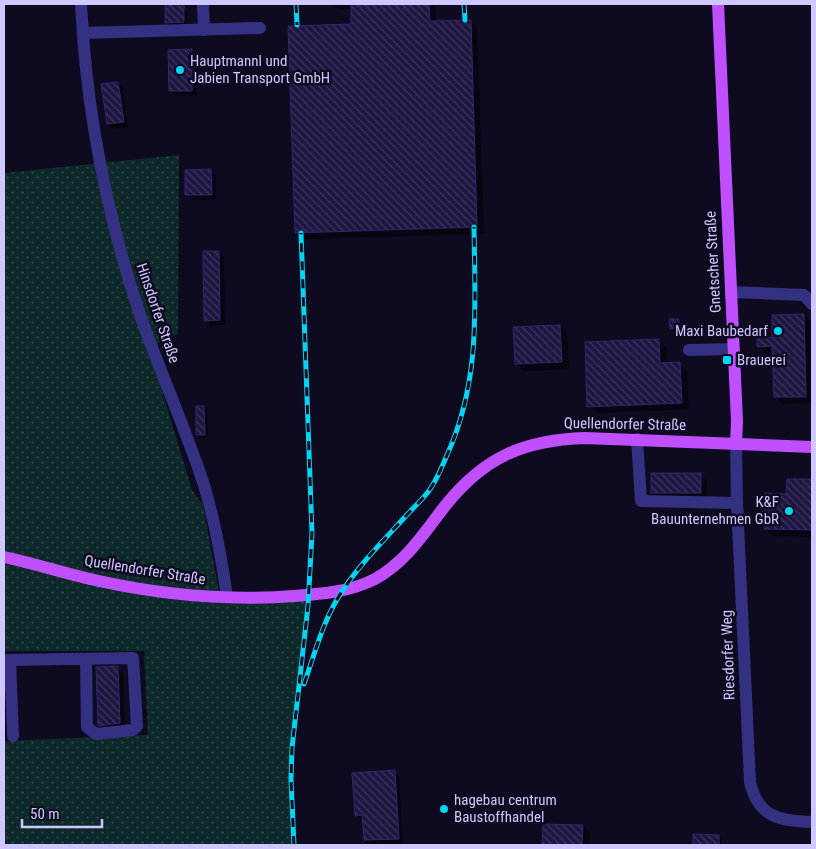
<svg xmlns="http://www.w3.org/2000/svg" width="816" height="849" viewBox="0 0 816 849" font-family="'Roboto Condensed',sans-serif">
  <style>
    .grass { fill: url(#grass-dots) }
    .shadow { fill: #0007 }
    .building { fill: url(#building-back-hatch); stroke: #35246f }
    .lines { fill: none; stroke-linecap: round; stroke-linejoin: round }
    .minor { stroke: #353182; stroke-width: 12 }
    .major { stroke: #c04fff; stroke-width: 12 }
    .rail-casing { stroke: #00d6f3; stroke-width: 5 }
    .rail { stroke: #0e0a1f; stroke-width: 3; stroke-dasharray: 9; stroke-linecap: butt }
    .poi-dot { fill: #00d6f3; stroke: #0e0a1f; stroke-width: 2 }
    .labels { text-anchor: middle; dominant-baseline: central; stroke-width: 5; stroke-linejoin: round; paint-order: stroke }
    .poi-label { font-size: 15px; fill: #cfc8ff; stroke: #0e0a1f; text-anchor: start }
    .street-label { font-size: 15px; fill: #cfc8ff; stroke: #0e0a1f }
  </style>
  <defs>
    <pattern id="grass-dots" width="8" height="8" patternUnits="userSpaceOnUse" patternTransform="scale(1.25)"><rect width="8" height="8" fill="#0d2929"/><path d="M2 2h.1M6 6h.1" fill="none" stroke="#2f4749" stroke-width="1.8" stroke-linecap="round"/></pattern>
    <pattern id="building-back-hatch" width="6" height="6" patternUnits="userSpaceOnUse" patternTransform="scale(1.25)"><rect width="6" height="6" fill="#1e1541"/><path d="M-1 5l2 2M0 0l6 6M5-1l2 2" fill="none" stroke="#3e365e"/></pattern>
  </defs>
  <rect width="100%" height="100%" fill="#0e0a1f"/>
  <path class="grass" d="M 179,155 L 178,334 L 156,344 L 162,391 L 192,490 L 203,505 L 221,603 L 303,601 L 308,606 L 292,748 L 291,780 L 295,845 L 4,845 L 4,741 L 148,735 L 144,651 L 4,651 L 4,173 Z"/>
  <g class="shadow">
    <path d="M 166,4 L 180,4 L 180,8 L 183,8 L 187,11 L 187,25 L 169,25 L 166,22 Z"/>
    <path d="M 333,4 L 435,4 L 436,22 L 470,21 L 477,28 L 484,234 L 303,239 L 296,232 L 353,25 L 352,9 L 338,9 Z"/>
    <path d="M 191,50 L 197,56 L 197,95 L 175,95 L 170,90 Z"/>
    <path d="M 118,83 L 123,88 L 128,127 L 113,129 L 108,124 Z"/>
    <path d="M 211,171 L 216,176 L 216,199 L 192,200 L 187,195 Z"/>
    <path d="M 219,252 L 224,257 L 225,325 L 210,325 L 205,320 Z"/>
    <path d="M 804,315 L 811,322 L 812,403 L 782,404 L 775,397 L 774,353 L 765,353 L 759,346 L 773,338 Z"/>
    <path d="M 560,326 L 567,333 L 569,369 L 523,371 L 516,364 Z"/>
    <path d="M 659,340 L 666,347 L 667,364 L 680,364 L 687,371 L 689,409 L 596,413 L 589,406 Z"/>
    <path d="M 204,407 L 207,410 L 208,438 L 201,438 L 197,435 Z"/>
    <path d="M 700,474 L 707,482 L 707,500 L 659,499 L 652,492 Z"/>
    <path d="M 810,481 L 812,483 L 812,537 L 773,536 L 766,529 Z"/>
    <path d="M 117,668 L 123,673 L 125,728 L 105,730 L 100,725 Z"/>
    <path d="M 4,671 L 7,674 L 8,738 L 4,738 Z"/>
    <path d="M 395,772 L 399,776 L 403,845 L 365,845 L 364,820 L 360,820 L 356,815 Z"/>
    <path d="M 544,825 L 583,826 L 590,833 L 589,845 L 544,845 Z"/>
    <path d="M 694,835 L 718,836 L 722,839 L 721,845 L 694,845 Z"/>
  </g>
  <g class="building">
    <path d="M 165,4 L 177,4 L 177,6 L 184,6 L 184,22 L 165,23 Z"/>
    <path d="M 351,4 L 429,4 L 430,21 L 471,20 L 477,227 L 295,233 L 288,26 L 351,24 Z"/>
    <path d="M 192,49 L 192,91 L 169,91 L 168,50 Z"/>
    <path d="M 118,82 L 124,122 L 107,124 L 101,84 Z"/>
    <path d="M 211,169 L 212,195 L 185,195 L 185,170 Z"/>
    <path d="M 203,251 L 219,251 L 220,320 L 204,321 Z"/>
    <path d="M 804,314 L 806,397 L 774,397 L 772,346 L 757,347 L 757,338 L 772,337 L 772,315 Z"/>
    <path d="M 669,319 L 679,319 L 679,328 L 670,329 Z"/>
    <path d="M 560,325 L 562,362 L 515,364 L 513,327 Z"/>
    <path d="M 659,339 L 660,363 L 680,362 L 682,403 L 587,407 L 585,342 Z"/>
    <path d="M 196,406 L 204,406 L 205,435 L 196,435 Z"/>
    <rect x="651" y="473" width="50" height="20"/>
    <path d="M 787,479 L 811,479 L 812,530 L 764,529 L 765,493 L 786,494 Z"/>
    <path d="M 118,666 L 120,723 L 98,726 L 96,667 Z"/>
    <path d="M 395,770 L 399,839 L 364,840 L 362,815 L 355,816 L 352,773 Z"/>
    <path d="M 543,824 L 583,825 L 582,845 L 542,845 Z"/>
    <path d="M 693,834 L 719,835 L 719,845 L 693,845 Z"/>
  </g>
  <g class="lines">
    <g class="minor">
      <path d="M 81,4 C 86,109 106,212 139,312 C 159,369 184,425 203,482 C 214,517 222,561 227,597"/>
      <path d="M 203,4 L 204,30"/>
      <path d="M 83,33 L 260,28"/>
      <path d="M 731,292 L 804,295 L 812,304"/>
      <path d="M 689,350 L 734,349"/>
      <path d="M 637,439 L 641,501 L 737,503"/>
      <path d="M 736,444 L 737,503 L 750,782 C 758,818 781,821 812,822"/>
      <path d="M 4,660 L 133,658 L 137,726 L 133,730 L 96,734 L 87,727 L 86,660"/>
      <path d="M 10,660 L 13,736"/>
    </g>
    <g class="major">
      <path d="M 718,4 L 737,421 L 736,444"/>
      <path d="M 4,557 C 36,564 67,574 99,581 C 163,595 228,601 294,596 C 321,594 350,592 375,579 C 406,562 424,533 445,506 C 484,457 524,440 585,438 L 812,447"/>
    </g>
    <defs>
      <g id="rail">
        <path d="M 296,4 L 297,25"/>
        <path d="M 464,4 L 465,20"/>
        <path d="M 304,684 C 315,653 324,617 343,590 C 361,563 383,541 405,517 C 412,509 421,501 428,492 C 436,482 442,467 447,455 C 481,380 475,307 474,227"/>
        <path d="M 294,845 L 291,780 L 292,748 L 308,606 L 312,533 L 301,233"/>
      </g>
    </defs>
    <use href="#rail" class="rail-casing"/>
    <use href="#rail" class="rail"/>
  </g>
  <g class="poi-dot">
    <circle cx="180" cy="70" r="5"/>
    <circle cx="778" cy="331" r="5"/>
    <rect x="722" y="355" width="10" height="10" rx="2.5"/>
    <circle cx="789" cy="511" r="5"/>
    <circle cx="444" cy="809" r="5"/>
  </g>
  <g class="labels">
    <g class="poi-label">
      <text x="190" y="61">Hauptmannl und<tspan x="190" dy="17">Jabien Transport GmbH</tspan></text>
      <text x="768" y="331" text-anchor="end">Maxi Baubedarf</text>
      <text x="737" y="360">Brauerei</text>
      <text x="779" y="502" text-anchor="end">K&amp;F<tspan x="779" dy="17">Bauunternehmen GbR</tspan></text>
      <text x="454" y="800">hagebau centrum<tspan x="454" dy="17">Baustoffhandel</tspan></text>
    </g>
    <g class="street-label">
      <text transform="translate(713 262) rotate(-93)">Gnetscher Straße</text>
      <text transform="translate(158 313) rotate(71)">Hinsdorfer Straße</text>
      <text transform="translate(625 424) rotate(1)">Quellendorfer Straße</text>
      <text transform="translate(145 570) rotate(9)">Quellendorfer Straße</text>
      <text transform="translate(728 655) rotate(-92)">Riesdorfer Weg</text>
    </g>
  </g>
  <rect width="816" height="849" fill="none" stroke="#cfc8ff" stroke-width="10"/>
  <path d="M22 819v8h80v-8" fill="none" stroke="#cfc8ff" stroke-width="2.5"/>
  <text x="30" y="819" font-size="15" fill="#cfc8ff" stroke="#0e0a1f" stroke-width="4" paint-order="stroke">50 m</text>
</svg>
